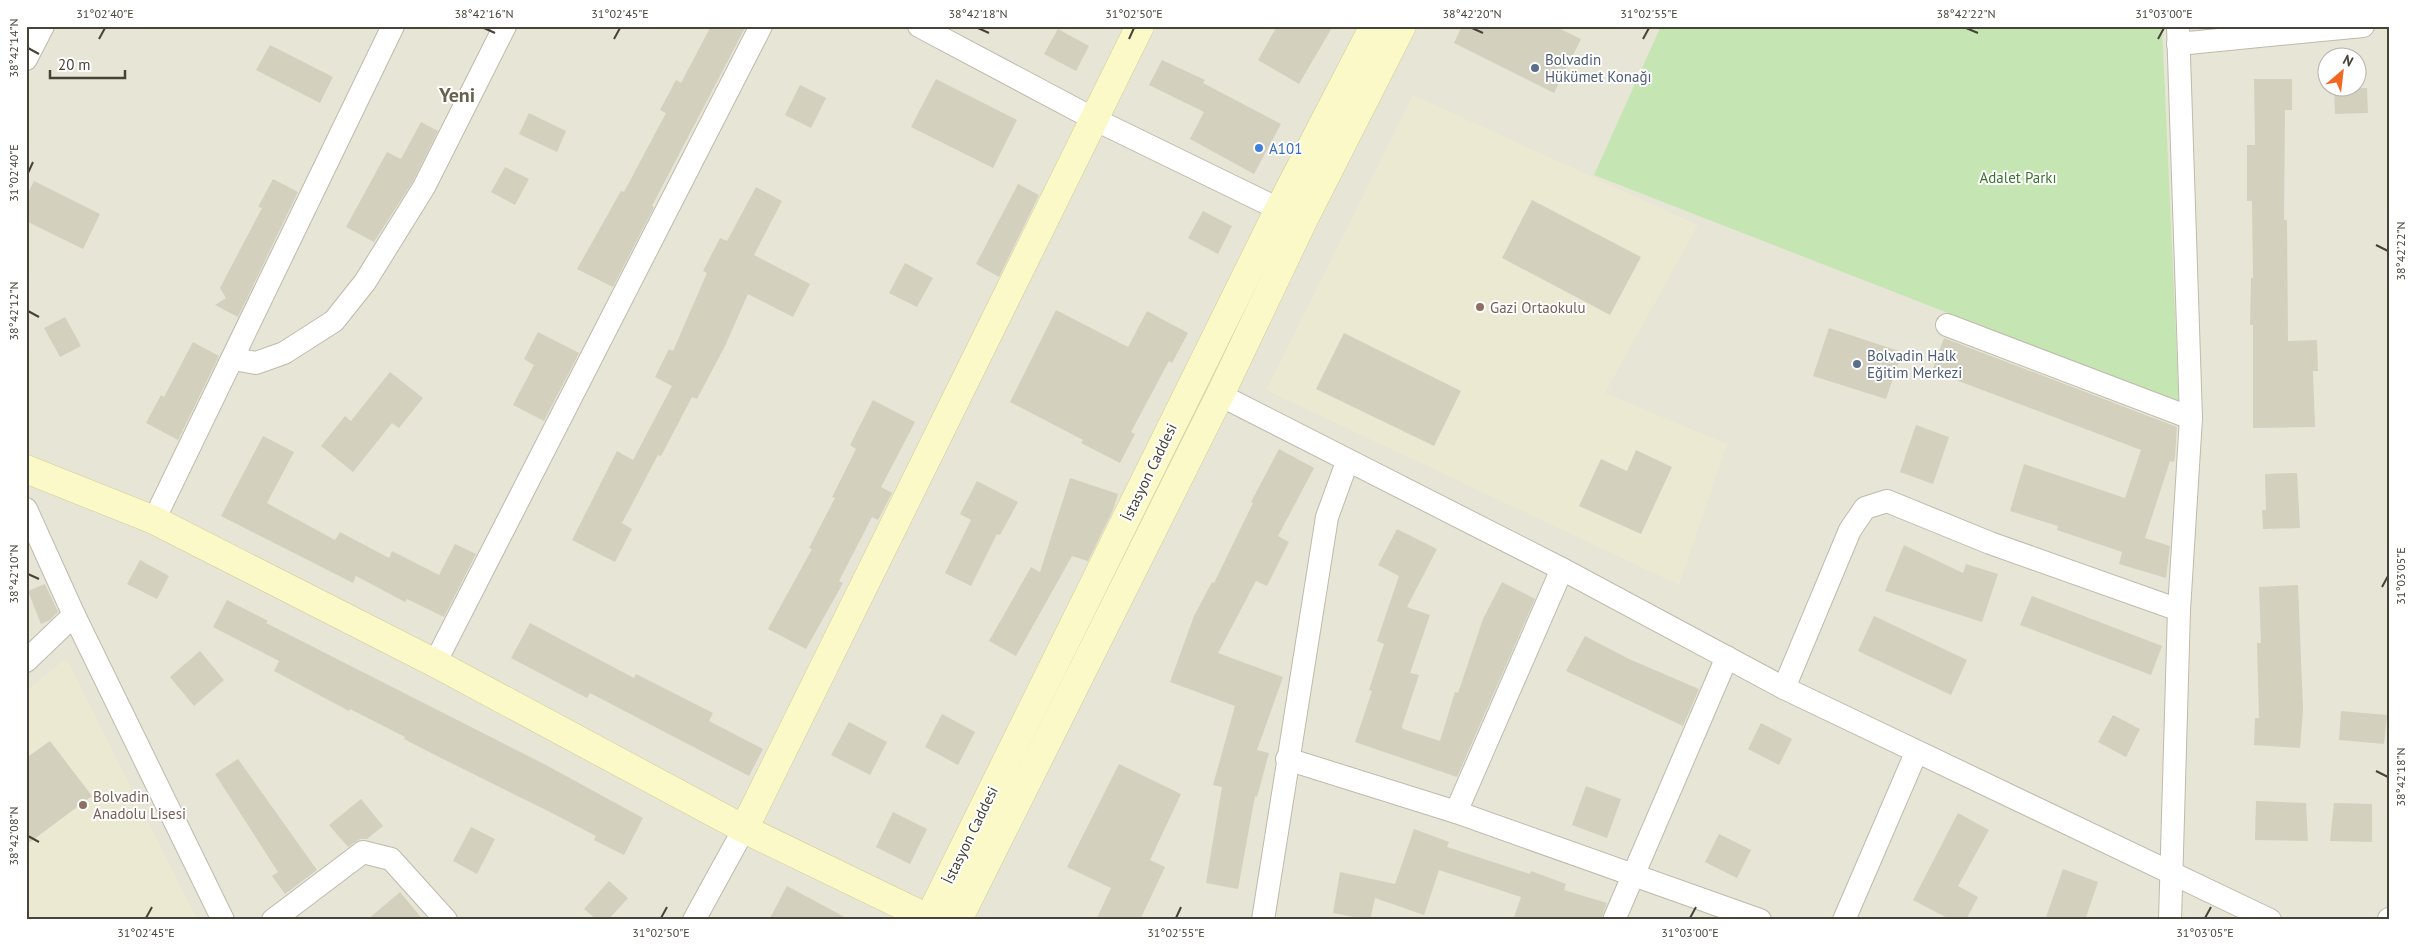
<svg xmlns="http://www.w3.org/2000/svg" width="2415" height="946" viewBox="0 0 2415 946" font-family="'PT Sans',sans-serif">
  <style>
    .residential { fill: #e7e5d6; fill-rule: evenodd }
    .education { fill: #ebe9d2 }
    .green { fill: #c5e5b2 }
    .building { fill: #d4d0be }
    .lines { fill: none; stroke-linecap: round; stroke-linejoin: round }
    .street-casing { stroke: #bebbab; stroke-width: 24 }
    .secondary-casing { stroke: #d1cd99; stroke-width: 29 }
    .street { stroke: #fff; stroke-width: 22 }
    .secondary { stroke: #fcf9c9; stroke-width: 28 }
    .ticks { fill: none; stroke: #464337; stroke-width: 2 }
    .service-dot { fill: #5c6f8a; stroke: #fff; stroke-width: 2 }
    .shop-dot { fill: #3f7fe0; stroke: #fff; stroke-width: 2 }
    .education-dot { fill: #8d6e63; stroke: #fff; stroke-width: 2 }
    .labels { text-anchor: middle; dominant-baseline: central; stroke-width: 4; stroke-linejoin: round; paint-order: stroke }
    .service-label { font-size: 15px; fill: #4e5e75; stroke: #fff; text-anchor: start }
    .shop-label { font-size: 15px; fill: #366cbe; stroke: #fff; text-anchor: start }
    .park-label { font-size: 15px; fill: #3a752c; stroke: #fff }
    .education-label { font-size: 15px; fill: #785e54; stroke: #fff; text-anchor: start }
    .street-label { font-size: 15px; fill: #464337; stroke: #fff }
    .district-label { font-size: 20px; font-weight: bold; fill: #68634e; stroke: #fff }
    .neatline { fill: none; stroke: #464337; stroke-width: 2 }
    .ticks-label { font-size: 12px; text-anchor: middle; fill: #464337 }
  </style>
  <rect width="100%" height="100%" fill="#f3f2e8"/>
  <path class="residential" d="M 26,26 L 2389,26 L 2389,920 L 26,920 ZM 2328,58 L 2358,58 L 2358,88 L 2328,88 Z"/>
  <g class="education">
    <path d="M 1413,95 L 1698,225 L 1605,393 L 1727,444 L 1679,585 L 1266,390 Z"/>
    <path d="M 66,658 L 197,920 L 26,920 L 26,691 Z"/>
  </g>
  <path class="green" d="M 1661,26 L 2162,26 L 2179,403 L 1594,175 Z"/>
  <g class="building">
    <path d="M 711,26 L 746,26 L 652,206 L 654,207 L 613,287 L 577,269 L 621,191 L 624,192 L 666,113 L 660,110 L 676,80 L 681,83 Z"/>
    <path d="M 1277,26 L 1333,26 L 1299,84 L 1258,60 Z"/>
    <path d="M 1462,26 L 1554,26 L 1581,39 L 1554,93 L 1454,43 Z"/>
    <path d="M 1058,29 L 1089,46 L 1076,71 L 1044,54 Z"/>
    <path d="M 270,45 L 333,77 L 320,103 L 256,70 Z"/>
    <path d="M 1162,60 L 1205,80 L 1203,83 L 1281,124 L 1254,174 L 1190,139 L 1204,112 L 1149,85 Z"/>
    <path d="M 936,79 L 1017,120 L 993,168 L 911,127 Z"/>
    <path d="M 2254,79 L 2292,79 L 2292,110 L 2285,110 L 2284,220 L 2287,220 L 2288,341 L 2317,340 L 2318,371 L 2313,371 L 2315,427 L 2253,428 L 2253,325 L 2250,325 L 2251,278 L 2253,278 L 2252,201 L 2247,201 L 2247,145 L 2255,145 Z"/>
    <path d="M 800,85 L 826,98 L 811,128 L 785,115 Z"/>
    <path d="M 2334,88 L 2367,88 L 2368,113 L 2335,114 Z"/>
    <path d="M 529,113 L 566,131 L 557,152 L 519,134 Z"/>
    <path d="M 421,122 L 438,131 L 413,181 L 374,242 L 346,227 L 387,152 L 401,159 Z"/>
    <path d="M 505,167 L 529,179 L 515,205 L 491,192 Z"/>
    <path d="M 273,179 L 298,192 L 238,317 L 215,305 L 226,298 L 220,288 L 262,208 L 258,207 Z"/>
    <path d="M 34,181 L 100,214 L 83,249 L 26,221 L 26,197 Z"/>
    <path d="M 1018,184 L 1039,195 L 999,277 L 976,264 Z"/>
    <path d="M 756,187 L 782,201 L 754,255 L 810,284 L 793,317 L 748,294 L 725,346 L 697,399 L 692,397 L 661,456 L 658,455 L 622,523 L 632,529 L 615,562 L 572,540 L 617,451 L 633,460 L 672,386 L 655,377 L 669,349 L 673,351 L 707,273 L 703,271 L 720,238 L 727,241 Z"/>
    <path d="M 1532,200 L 1641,257 L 1610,315 L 1502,258 Z"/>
    <path d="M 1203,211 L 1232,226 L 1218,254 L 1188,238 Z"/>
    <path d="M 905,263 L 933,278 L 917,307 L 889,293 Z"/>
    <path d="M 1056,310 L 1128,347 L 1147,311 L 1188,333 L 1172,363 L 1169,361 L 1131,432 L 1135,434 L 1120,463 L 1081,443 L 1083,440 L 1010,402 Z"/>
    <path d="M 65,317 L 81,346 L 60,357 L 44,328 Z"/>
    <path d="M 1829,328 L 1902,352 L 1886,399 L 1813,376 Z"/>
    <path d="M 538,332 L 579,353 L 544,421 L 513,405 L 534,365 L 524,359 Z"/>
    <path d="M 1344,333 L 1461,391 L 1434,446 L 1316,389 Z"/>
    <path d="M 1944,338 L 2177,427 L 2175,457 L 2174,462 L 2170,461 L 2145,538 L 2170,546 L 2166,578 L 2119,564 L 2122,552 L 2057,530 L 2058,526 L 2010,511 L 2024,464 L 2125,498 L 2141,450 L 1932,371 Z"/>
    <path d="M 193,342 L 219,356 L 178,440 L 146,423 L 161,395 L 164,397 Z"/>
    <path d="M 390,372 L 423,398 L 399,428 L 392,423 L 353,472 L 321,446 L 345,416 L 351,421 Z"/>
    <path d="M 873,400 L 915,422 L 881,487 L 892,493 L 878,520 L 872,517 L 839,581 L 843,583 L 806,649 L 768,629 L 812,549 L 809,548 L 835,498 L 832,497 L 856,449 L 850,445 Z"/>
    <path d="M 1916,425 L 1949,437 L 1933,484 L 1900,472 Z"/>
    <path d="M 263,436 L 294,452 L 267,503 L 335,540 L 340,532 L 389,558 L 392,551 L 439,575 L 455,544 L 476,554 L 444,617 L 407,599 L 405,602 L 356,576 L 353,583 L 221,516 Z"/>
    <path d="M 1279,449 L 1314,468 L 1278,536 L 1289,542 L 1267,586 L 1256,581 L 1218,653 L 1283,677 L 1257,750 L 1269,753 L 1257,797 L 1255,796 L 1238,889 L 1206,883 L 1222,787 L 1213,785 L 1235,706 L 1170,682 L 1194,616 L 1212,582 L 1214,583 L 1253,503 L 1251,502 Z"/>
    <path d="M 1636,450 L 1672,467 L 1641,534 L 1579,506 L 1601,459 L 1627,471 Z"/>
    <path d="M 2297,473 L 2300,528 L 2263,529 L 2262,510 L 2266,510 L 2265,474 Z"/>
    <path d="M 1070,478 L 1118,494 L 1113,510 L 1088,561 L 1072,556 L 1016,656 L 989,641 L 1031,567 L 1040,572 Z"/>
    <path d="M 977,481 L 1018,502 L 1000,535 L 997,534 L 971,586 L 945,573 L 971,520 L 960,514 Z"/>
    <path d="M 1397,529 L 1437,549 L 1407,607 L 1430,615 L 1410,673 L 1419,675 L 1402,726 L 1403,729 L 1440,741 L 1455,692 L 1458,693 L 1483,619 L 1502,582 L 1535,599 L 1457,777 L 1355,742 L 1372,691 L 1369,690 L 1384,644 L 1377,641 L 1399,576 L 1378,565 Z"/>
    <path d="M 1904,545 L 1963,573 L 1966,564 L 1998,574 L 1982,622 L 1885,591 Z"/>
    <path d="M 140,560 L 169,576 L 157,599 L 127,584 Z"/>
    <path d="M 45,584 L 58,612 L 50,620 L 41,624 L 28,591 Z"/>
    <path d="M 2298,585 L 2303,709 L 2300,748 L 2254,745 L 2255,718 L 2259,718 L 2257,643 L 2261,643 L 2259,587 Z"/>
    <path d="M 2032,596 L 2162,646 L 2151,675 L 2020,625 Z"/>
    <path d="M 227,600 L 268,621 L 266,623 L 546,765 L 643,818 L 624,855 L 594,840 L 596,836 L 550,812 L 435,755 L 404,739 L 405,737 L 350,709 L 349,711 L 274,671 L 279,661 L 213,627 Z"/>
    <path d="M 1874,616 L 1967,660 L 1951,695 L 1858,651 Z"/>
    <path d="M 530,623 L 634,678 L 636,674 L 713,713 L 709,721 L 763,749 L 749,776 L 590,693 L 587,698 L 511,658 Z"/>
    <path d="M 1585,636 L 1629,659 L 1699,689 L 1683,726 L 1566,671 Z"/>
    <path d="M 200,651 L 224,680 L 194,706 L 170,677 Z"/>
    <path d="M 2341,711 L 2387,715 L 2384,744 L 2339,740 Z"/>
    <path d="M 942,714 L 975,732 L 958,765 L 925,747 Z"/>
    <path d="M 2113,715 L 2140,729 L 2126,757 L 2098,742 Z"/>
    <path d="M 849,722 L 887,742 L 870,775 L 831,755 Z"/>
    <path d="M 1761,723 L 1792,739 L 1779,765 L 1748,749 Z"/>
    <path d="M 50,741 L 92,796 L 26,845 L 26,758 Z"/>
    <path d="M 238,759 L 317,870 L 285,894 L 272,876 L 278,872 L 215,774 Z"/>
    <path d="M 1119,764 L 1181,794 L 1150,860 L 1165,867 L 1140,920 L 1096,920 L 1111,888 L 1067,867 Z"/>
    <path d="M 1586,786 L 1621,799 L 1607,838 L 1572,825 Z"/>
    <path d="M 361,799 L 383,826 L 367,839 L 360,839 L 348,847 L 329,825 Z"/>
    <path d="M 2256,801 L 2306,803 L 2308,841 L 2255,840 Z"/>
    <path d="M 2334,803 L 2372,804 L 2372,842 L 2330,841 Z"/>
    <path d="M 893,812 L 927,829 L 910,864 L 876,847 Z"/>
    <path d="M 1958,813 L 1989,830 L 1958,886 L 1978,897 L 1966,920 L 1951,920 L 1913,900 Z"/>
    <path d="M 471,827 L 495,839 L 477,874 L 453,861 Z"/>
    <path d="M 1414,829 L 1449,842 L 1447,847 L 1530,874 L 1531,871 L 1566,884 L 1564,890 L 1607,903 L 1601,920 L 1513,920 L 1521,897 L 1439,870 L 1424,915 L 1375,898 L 1370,920 L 1333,913 L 1340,872 L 1395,884 Z"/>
    <path d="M 1719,834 L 1751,850 L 1737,878 L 1705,862 Z"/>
    <path d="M 2063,869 L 2098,882 L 2085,920 L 2045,920 Z"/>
    <path d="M 609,881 L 628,898 L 608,920 L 597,920 L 584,909 Z"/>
    <path d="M 787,886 L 850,920 L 769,920 Z"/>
    <path d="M 400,892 L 423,920 L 367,920 Z"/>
  </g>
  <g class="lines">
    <defs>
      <g id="street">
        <path d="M 919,26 L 1094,119 L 1293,216"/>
        <path d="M 2178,44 L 2363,26"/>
        <path d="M 26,59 L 43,26"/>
        <path d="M 1947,325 L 2191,418"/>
        <path d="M 233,359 L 256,363 L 284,353 L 334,321 L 365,282 L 424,187 L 505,26"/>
        <path d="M 1220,395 L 1562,569 L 1784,688 L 2270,920"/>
        <path d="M 26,509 L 74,615 L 223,920"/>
        <path d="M 154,520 L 393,26"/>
        <path d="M 26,661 L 74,615"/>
        <path d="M 435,663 L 761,26"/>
        <path d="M 1784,688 L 1850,530 L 1865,508 L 1887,501 L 1990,543 L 2179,610"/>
        <path d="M 1287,759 L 1456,812 L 1760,920"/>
        <path d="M 1456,812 L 1562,569"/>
        <path d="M 273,920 L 363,852 L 391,859 L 446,920"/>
        <path d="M 694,920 L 744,829"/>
        <path d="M 1263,920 L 1327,517 L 1347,462"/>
        <path d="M 1614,920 L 1727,657"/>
        <path d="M 1844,920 L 1916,753"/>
        <path d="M 2170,920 L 2179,610 L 2191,418 L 2178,26"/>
        <path d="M 2389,920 L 2389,919"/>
      </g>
      <g id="secondary">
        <path d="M 26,469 L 154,520 L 435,663 L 744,829 L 932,920"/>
        <path d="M 744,829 L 1140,26"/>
        <path d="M 928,920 L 1279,209 L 1374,26"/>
        <path d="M 958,920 L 1220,395 L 1303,221 L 1402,26"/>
      </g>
    </defs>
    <use href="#street" class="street-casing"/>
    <use href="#secondary" class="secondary-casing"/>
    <use href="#street" class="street"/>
    <use href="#secondary" class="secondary"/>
  </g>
  <path class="ticks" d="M 484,28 L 495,33M 978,28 L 989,33M 1472,28 L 1483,33M 1966,28 L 1978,33M 99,39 L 105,28M 614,39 L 620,28M 1129,39 L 1134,28M 1643,39 L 1649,28M 2158,39 L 2164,28M 28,48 L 39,54M 28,173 L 33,162M 2376,245 L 2388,251M 28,311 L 39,317M 28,574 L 39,579M 2382,587 L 2388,576M 2376,771 L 2388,777M 28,836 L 39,842M 146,918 L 152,907M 661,918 L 667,907M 1176,918 L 1181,907M 1690,918 L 1696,907M 2205,918 L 2211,907"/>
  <g class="service-dot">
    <circle cx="1535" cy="68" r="5"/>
    <circle cx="1857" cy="364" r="5"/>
  </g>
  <circle class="shop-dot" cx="1259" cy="148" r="5"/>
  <g class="education-dot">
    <circle cx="1480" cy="307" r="5"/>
    <circle cx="83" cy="805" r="5"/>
  </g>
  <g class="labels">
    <g class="service-label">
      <text x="1545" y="59">Bolvadin<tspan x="1545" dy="17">Hükümet Konağı</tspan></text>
      <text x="1867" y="355">Bolvadin Halk<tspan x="1867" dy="17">Eğitim Merkezi</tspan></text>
    </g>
    <g class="shop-label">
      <text x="1269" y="148">A101</text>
    </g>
    <g class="park-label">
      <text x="2018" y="177">Adalet Parkı</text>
    </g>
    <g class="education-label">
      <text x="1490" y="307">Gazi Ortaokulu</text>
      <text x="93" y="796">Bolvadin<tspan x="93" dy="17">Anadolu Lisesi</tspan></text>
    </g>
    <g class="street-label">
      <text transform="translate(1149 472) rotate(-64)">İstasyon Caddesi</text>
      <text transform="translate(970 835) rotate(-64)">İstasyon Caddesi</text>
    </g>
    <g class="district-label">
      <text x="457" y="95">Yeni</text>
    </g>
  </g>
  <rect width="2415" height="946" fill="none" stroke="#ffffff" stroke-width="55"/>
  <g transform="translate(2342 72) rotate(28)"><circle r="24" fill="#ffffff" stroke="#b5b4af"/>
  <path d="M0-4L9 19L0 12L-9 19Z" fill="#f06822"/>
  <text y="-8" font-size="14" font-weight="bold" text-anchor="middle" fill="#464337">N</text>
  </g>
  <path d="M50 70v8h75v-8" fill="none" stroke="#464337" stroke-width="2.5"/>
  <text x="58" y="70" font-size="15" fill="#464337" stroke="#ffffff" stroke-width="4" paint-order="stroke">20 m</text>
  <rect x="28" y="28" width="2360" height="890" class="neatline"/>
  <g class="ticks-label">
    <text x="105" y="18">31°02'40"E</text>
    <text x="484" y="18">38°42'16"N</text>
    <text x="620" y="18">31°02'45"E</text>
    <text x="978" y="18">38°42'18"N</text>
    <text x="1134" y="18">31°02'50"E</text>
    <text x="1472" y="18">38°42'20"N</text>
    <text x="1649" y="18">31°02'55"E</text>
    <text x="1966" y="18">38°42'22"N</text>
    <text x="2164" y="18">31°03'00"E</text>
    <text transform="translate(14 48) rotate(-90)" y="4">38°42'14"N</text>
    <text transform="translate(14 173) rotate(-90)" y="4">31°02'40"E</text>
    <text transform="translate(2401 251) rotate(-90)" y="4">38°42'22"N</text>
    <text transform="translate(14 311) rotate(-90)" y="4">38°42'12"N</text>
    <text transform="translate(14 574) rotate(-90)" y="4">38°42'10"N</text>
    <text transform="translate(2401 576) rotate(-90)" y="4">31°03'05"E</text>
    <text transform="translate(2401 777) rotate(-90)" y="4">38°42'18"N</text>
    <text transform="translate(14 836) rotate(-90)" y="4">38°42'08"N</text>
    <text x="146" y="937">31°02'45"E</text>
    <text x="661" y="937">31°02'50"E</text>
    <text x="1176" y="937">31°02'55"E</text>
    <text x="1690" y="937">31°03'00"E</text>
    <text x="2205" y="937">31°03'05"E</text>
  </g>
</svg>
